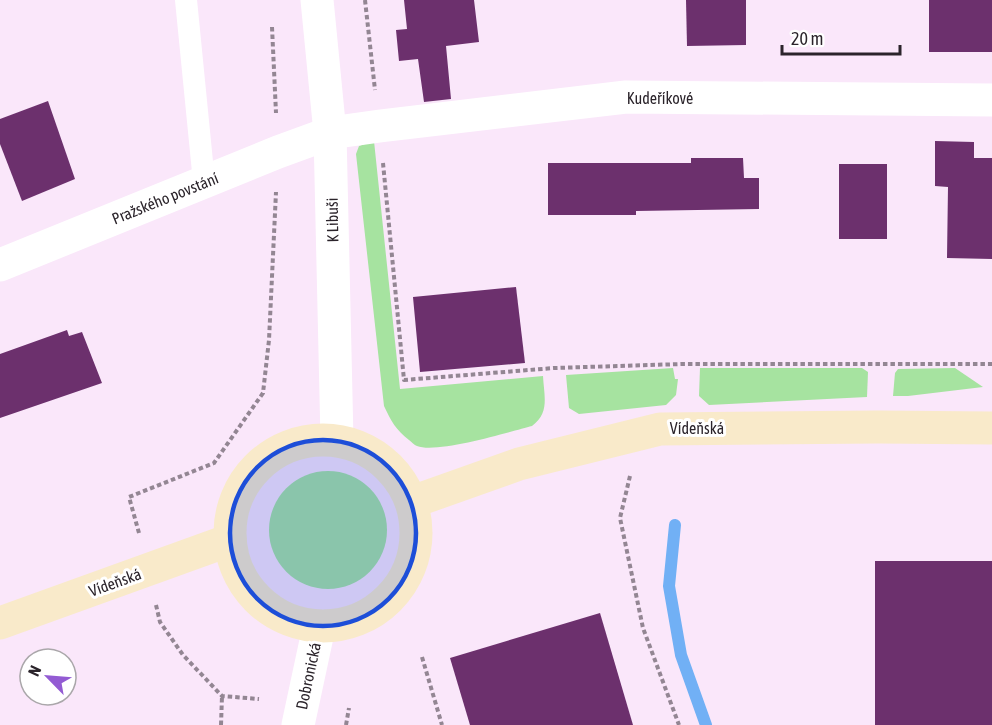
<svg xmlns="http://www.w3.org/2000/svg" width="992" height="725" viewBox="0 0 992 725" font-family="'Asap Condensed',sans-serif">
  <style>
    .green { fill: #a6e3a0 }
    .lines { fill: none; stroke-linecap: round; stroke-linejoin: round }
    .stream { stroke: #71b0f5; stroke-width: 12 }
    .building { fill: #6c306d }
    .path { stroke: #938693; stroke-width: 4; stroke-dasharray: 4.5 3; stroke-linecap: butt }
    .service { stroke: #fff; stroke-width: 22 }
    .minor { stroke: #fff; stroke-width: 33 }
    .tertiary { stroke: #fff; stroke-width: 33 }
    .secondary { stroke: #f9eaca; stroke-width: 33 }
    .marked { fill: #1d4ed8; fill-opacity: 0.2; stroke: #1d4ed8; stroke-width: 4.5; stroke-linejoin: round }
    .labels { text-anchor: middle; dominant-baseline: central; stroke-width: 6; stroke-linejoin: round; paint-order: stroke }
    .street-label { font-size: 16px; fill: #2b242b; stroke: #fff }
  </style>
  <rect width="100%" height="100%" fill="#fae7fa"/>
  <g class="green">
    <path d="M 374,141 L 400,389 L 543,376 C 544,396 550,413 532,426 C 509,432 437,454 417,446 C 414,445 412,442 409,440 C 396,430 391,421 384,406 L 356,154 L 359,146 Z"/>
    <path d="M 673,368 L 675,379 L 678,379 L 676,395 L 666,405 L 579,414 L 569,408 L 566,375 Z"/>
    <path d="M 700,368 L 862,368 L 868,372 L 867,397 L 709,405 L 699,396 Z"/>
    <path d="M 955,368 L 983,387 L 908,396 L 893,396 L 895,373 L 898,369 Z"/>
    <circle cx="328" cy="530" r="59"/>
  </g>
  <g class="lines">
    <path class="stream" d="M 675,525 L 669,586 L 681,655 L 706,725"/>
  </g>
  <g class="building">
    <path d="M 404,0 L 474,0 L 479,42 L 446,46 L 451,99 L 424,102 L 418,59 L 399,61 L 396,30 L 407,29 Z"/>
    <path d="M 686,0 L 746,0 L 746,45 L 687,46 Z"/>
    <rect x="929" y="0" width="63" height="52"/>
    <path d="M 48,101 L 75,179 L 22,201 L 0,144 L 0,119 Z"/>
    <path d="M 935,141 L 974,142 L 974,158 L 992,158 L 992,259 L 947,258 L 948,187 L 935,186 Z"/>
    <path d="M 691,158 L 743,158 L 744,178 L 759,178 L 759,209 L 636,211 L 636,215 L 548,215 L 548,163 L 691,163 Z"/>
    <rect x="839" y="164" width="48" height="75"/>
    <path d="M 516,287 L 525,363 L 420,372 L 413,297 Z"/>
    <path d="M 67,330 L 69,336 L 82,332 L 102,383 L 0,418 L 0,354 Z"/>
    <rect x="875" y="561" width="117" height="164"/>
    <path d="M 600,613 L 633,725 L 470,725 L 450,658 Z"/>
  </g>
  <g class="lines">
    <g class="path">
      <path d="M 365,0 L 375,90"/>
      <path d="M 272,27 L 276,113"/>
      <path d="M 383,163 L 404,380 L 554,368 L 682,364 L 992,364"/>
      <path d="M 630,476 L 620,518 L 643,628 L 679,725"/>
      <path d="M 139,533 L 129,497 L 214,463 L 263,393 L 269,340 L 276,192"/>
      <path d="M 156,605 L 160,622 L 183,655 L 222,696 L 259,699"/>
      <path d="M 422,657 L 442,725"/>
      <path d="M 221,725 L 222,696"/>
      <path d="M 346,725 L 349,708"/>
    </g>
    <path class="service" d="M 186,0 L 204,182"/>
    <path class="minor" d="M 0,265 L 278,152 L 330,133 L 380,126 L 626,97 L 992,100"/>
    <g class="tertiary">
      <path d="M 317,0 L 330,133 L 337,440"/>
      <path d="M 298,725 L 319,627"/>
    </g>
    <g class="secondary">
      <circle cx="323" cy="533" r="93"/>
      <path d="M 412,502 L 519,464 L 660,429 L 878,427 L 992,428"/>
      <path d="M 0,623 L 230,540"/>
    </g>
  </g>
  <path class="marked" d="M230 533a93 93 0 1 1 186 0a93 93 0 1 1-186 0Z"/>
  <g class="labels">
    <g class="street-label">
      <text x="660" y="98">Kudeříkové</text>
      <text transform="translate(165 198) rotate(-22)">Pražského povstání</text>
      <text transform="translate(332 220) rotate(-91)">K Libuši</text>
      <text x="697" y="428">Vídeňská</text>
      <text transform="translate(115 582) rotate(-20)">Vídeňská</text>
      <text transform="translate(308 676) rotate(-78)">Dobronická</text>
    </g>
  </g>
  <g transform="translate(48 677) rotate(295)"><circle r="28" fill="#ffffff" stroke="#aaa7aa" stroke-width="1.5"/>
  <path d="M0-4.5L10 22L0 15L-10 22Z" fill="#935bd3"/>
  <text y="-9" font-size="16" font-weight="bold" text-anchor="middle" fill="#2b242b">N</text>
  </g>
  <path d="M782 45v9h118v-9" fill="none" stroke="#2b242b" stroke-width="3"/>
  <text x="791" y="45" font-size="18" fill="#2b242b" stroke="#ffffff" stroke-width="4.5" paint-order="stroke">20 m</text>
</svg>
